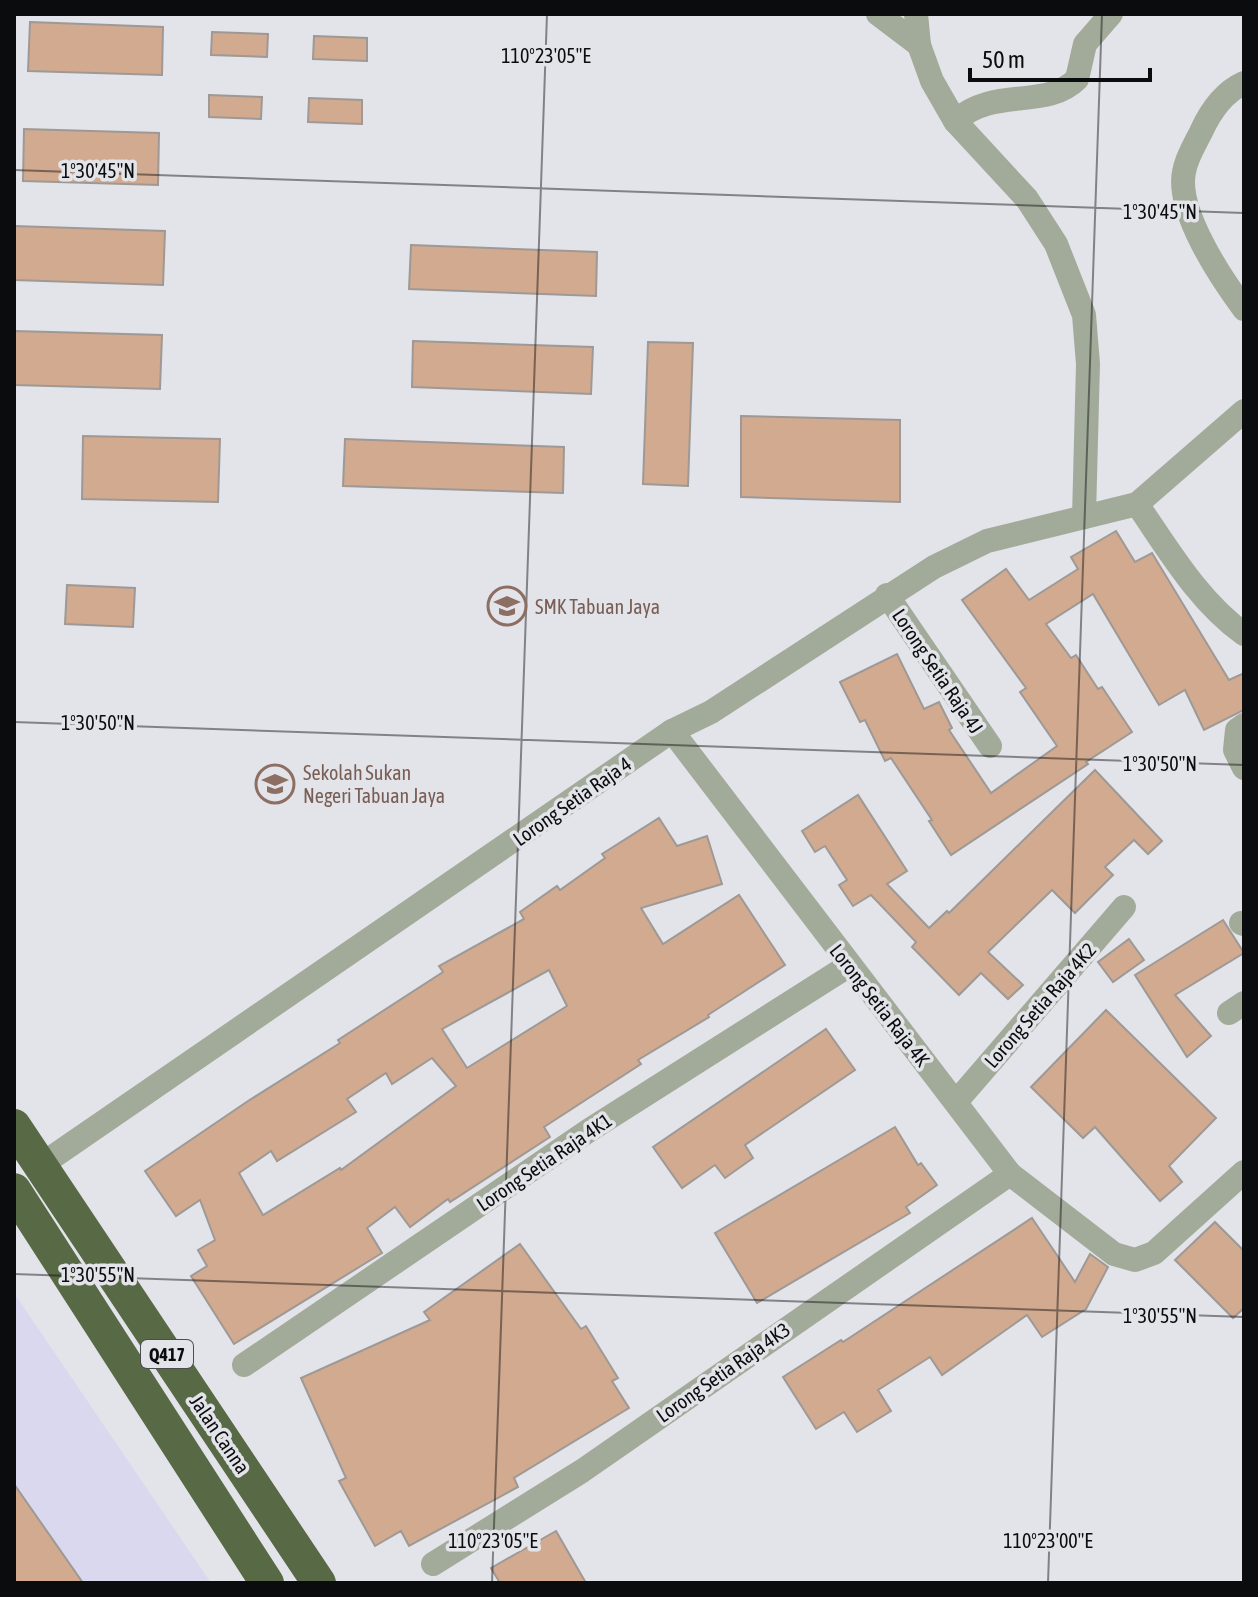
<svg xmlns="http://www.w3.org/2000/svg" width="1258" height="1597" viewBox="0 0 1258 1597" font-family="'Asap Condensed',sans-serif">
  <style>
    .commercial { fill: #dad8ee }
    .building { fill: #d1aa8f; stroke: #9e9996; stroke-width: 2; fill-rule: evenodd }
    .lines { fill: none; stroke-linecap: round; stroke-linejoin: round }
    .minor { stroke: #a2ab9a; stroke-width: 24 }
    .highway { stroke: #576945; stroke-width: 34 }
    .ticks { fill: none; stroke: #0b0c0d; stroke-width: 2; stroke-opacity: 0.45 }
    .labels { text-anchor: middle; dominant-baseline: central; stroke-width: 7; stroke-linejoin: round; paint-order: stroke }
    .shield { fill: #e3e4e9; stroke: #4c4d4f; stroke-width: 2 }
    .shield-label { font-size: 18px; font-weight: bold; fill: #0b0c0d }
    .education-label { font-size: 20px; fill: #785e54; stroke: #e3e4e9; text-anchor: start }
    .street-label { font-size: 20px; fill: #0b0c0d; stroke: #e3e4e9 }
    .ticks-label { font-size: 20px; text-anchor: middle; fill: #0b0c0d; stroke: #e3e4e9; stroke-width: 7; stroke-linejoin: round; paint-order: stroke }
  </style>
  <rect width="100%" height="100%" fill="#e3e4e9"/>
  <path class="commercial" d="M 14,1293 L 211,1583 L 14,1583 Z"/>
  <g class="building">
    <path d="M 30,22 L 163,27 L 162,75 L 28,71 Z"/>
    <path d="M 212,32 L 268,34 L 267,57 L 211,55 Z"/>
    <path d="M 314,36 L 367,38 L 367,61 L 313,59 Z"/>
    <path d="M 209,95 L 262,97 L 261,119 L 209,117 Z"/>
    <path d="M 309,98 L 362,100 L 362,124 L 308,122 Z"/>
    <path d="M 24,129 L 159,133 L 158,185 L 23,181 Z"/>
    <path d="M 14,226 L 165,231 L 163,285 L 14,280 Z"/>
    <path d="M 411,245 L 597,252 L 596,296 L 409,289 Z"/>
    <path d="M 14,331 L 162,335 L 160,389 L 14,385 Z"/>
    <path d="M 413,341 L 593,347 L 591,394 L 412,387 Z"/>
    <path d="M 648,342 L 693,343 L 688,486 L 643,484 Z"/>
    <path d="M 741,416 L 900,420 L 900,502 L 741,497 Z"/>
    <path d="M 83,436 L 220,439 L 218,502 L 82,499 Z"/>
    <path d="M 345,439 L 564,447 L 563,493 L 343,486 Z"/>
    <path d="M 1116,531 L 1135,562 L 1152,553 L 1229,680 L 1244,673 L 1244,710 L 1204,730 L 1185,690 L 1159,705 L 1093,594 L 1046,624 L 1071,658 L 1076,655 L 1098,689 L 1102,687 L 1132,732 L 1086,762 L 1088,764 L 951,855 L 929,821 L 932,820 L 891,758 L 885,761 L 865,720 L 860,722 L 840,682 L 897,654 L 924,709 L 939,702 L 952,728 L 949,730 L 991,793 L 1057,746 L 1020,692 L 1026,688 L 962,600 L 1006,569 L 1029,600 L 1078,569 L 1071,557 Z"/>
    <path d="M 67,585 L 135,588 L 133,627 L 65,624 Z"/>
    <path d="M 1095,770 L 1162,841 L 1148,854 L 1134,840 L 1105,867 L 1113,875 L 1075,913 L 1052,890 L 988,952 L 1023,985 L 1008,999 L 981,973 L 959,995 L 912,947 L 916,942 L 871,895 L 853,906 L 839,885 L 847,880 L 825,846 L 815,852 L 802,831 L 858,795 L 907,871 L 887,884 L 929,928 L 947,911 L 949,913 Z"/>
    <path d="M 659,818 L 677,846 L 707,836 L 722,884 L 641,908 L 663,944 L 739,895 L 785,965 L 708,1015 L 709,1017 L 638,1060 L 641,1064 L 544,1127 L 550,1137 L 450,1202 L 448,1199 L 410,1227 L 395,1207 L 367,1228 L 382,1253 L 234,1344 L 191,1276 L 207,1266 L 198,1250 L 215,1240 L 200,1200 L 176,1216 L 145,1171 L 248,1101 L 340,1043 L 338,1040 L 443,972 L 439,966 L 524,919 L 520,912 L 557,886 L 560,890 L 605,858 L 602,854 ZM 549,970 L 567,1006 L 467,1068 L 442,1029 ZM 432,1058 L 456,1086 L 341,1170 L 340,1168 L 263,1215 L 239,1173 L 271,1151 L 277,1161 L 356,1112 L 347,1099 L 386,1073 L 392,1084 Z"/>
    <path d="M 1223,920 L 1244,953 L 1175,995 L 1211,1036 L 1187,1057 L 1135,975 Z"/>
    <path d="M 1129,939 L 1144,960 L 1113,982 L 1098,962 Z"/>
    <path d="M 1106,1010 L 1216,1118 L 1169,1166 L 1182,1182 L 1160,1201 L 1095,1127 L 1083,1138 L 1031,1087 Z"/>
    <path d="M 826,1029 L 855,1070 L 745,1145 L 753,1158 L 725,1178 L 715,1165 L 682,1188 L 653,1147 Z"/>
    <path d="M 895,1127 L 918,1165 L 921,1163 L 937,1185 L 906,1207 L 910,1213 L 757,1303 L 715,1233 Z"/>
    <path d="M 1032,1218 L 1075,1282 L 1090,1254 L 1108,1267 L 1086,1309 L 1042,1337 L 1027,1315 L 942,1375 L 930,1357 L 878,1390 L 891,1411 L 857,1432 L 844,1412 L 816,1429 L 783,1377 L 841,1340 L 843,1342 Z"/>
    <path d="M 1215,1222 L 1244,1251 L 1244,1308 L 1233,1318 L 1175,1260 Z"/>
    <path d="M 520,1244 L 581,1329 L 586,1326 L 618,1378 L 612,1381 L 629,1408 L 514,1478 L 518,1487 L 409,1546 L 401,1531 L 375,1546 L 339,1481 L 346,1478 L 301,1378 L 430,1320 L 424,1312 Z"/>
    <path d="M 14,1484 L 83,1583 L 14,1583 Z"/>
    <path d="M 556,1531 L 586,1583 L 500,1583 L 491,1568 Z"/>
  </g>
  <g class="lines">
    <g class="minor">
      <path d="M 878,14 L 919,45"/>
      <path d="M 916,14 L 919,45 L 932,81 L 955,121 L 1027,199 L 1056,244 L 1084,315 L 1088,364 L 1084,517"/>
      <path d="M 1244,83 C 1224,92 1210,112 1201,132 C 1195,144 1186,158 1184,172 C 1176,211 1221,278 1244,309"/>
      <path d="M 955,121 C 995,86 1046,110 1077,79 L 1085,44 L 1111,14"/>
      <path d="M 1137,504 C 1168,549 1198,601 1244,634"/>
      <path d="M 887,595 L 990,746"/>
      <path d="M 1244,725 L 1237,730 L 1235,750 L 1244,768"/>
      <path d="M 672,731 L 1010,1174 L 1114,1254 L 1135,1260 L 1154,1253 L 1244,1172"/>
      <path d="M 1241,923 L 1244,924"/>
      <path d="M 1229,1013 L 1244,1003"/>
      <path d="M 956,1102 L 1124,907"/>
      <path d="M 41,1165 L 672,731 L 711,712 L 934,567 L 987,541 L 1137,504 L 1244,411"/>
      <path d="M 244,1365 L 588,1131 L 848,966"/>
      <path d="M 433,1564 L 582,1471 L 1010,1174"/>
    </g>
    <g class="highway">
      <path d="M 14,1126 L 319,1583"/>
      <path d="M 14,1190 L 267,1583"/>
    </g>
  </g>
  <path class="ticks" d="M 14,170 L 1244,213M 14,722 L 1244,765M 14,1274 L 1244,1317M 492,1583 L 547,14M 1048,1583 L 1102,14"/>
  <defs>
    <symbol id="school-ring" viewBox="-11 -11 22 22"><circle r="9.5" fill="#e3e4e9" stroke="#8d6e63" stroke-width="1.5"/><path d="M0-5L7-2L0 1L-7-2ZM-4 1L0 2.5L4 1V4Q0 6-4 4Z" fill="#8d6e63"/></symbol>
  </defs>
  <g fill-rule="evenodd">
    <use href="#school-ring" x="485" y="584" width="44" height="44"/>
    <use href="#school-ring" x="253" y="762" width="44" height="44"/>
  </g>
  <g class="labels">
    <rect class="shield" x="141" y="1340" width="52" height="28" rx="6"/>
    <g class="shield-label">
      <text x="167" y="1354">Q417</text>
    </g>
    <g class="education-label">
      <text x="535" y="606">SMK Tabuan Jaya</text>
      <text x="303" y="772">Sekolah Sukan<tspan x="303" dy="23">Negeri Tabuan Jaya</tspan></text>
    </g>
    <g class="street-label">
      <text transform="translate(938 671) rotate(56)">Lorong Setia Raja 4J</text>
      <text transform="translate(572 801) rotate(-35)">Lorong Setia Raja 4</text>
      <text transform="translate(880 1005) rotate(52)">Lorong Setia Raja 4K</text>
      <text transform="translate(1040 1005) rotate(-49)">Lorong Setia Raja 4K2</text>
      <text transform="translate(544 1162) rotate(-34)">Lorong Setia Raja 4K1</text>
      <text transform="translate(723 1372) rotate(-35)">Lorong Setia Raja 4K3</text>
      <text transform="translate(220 1434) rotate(56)">Jalan Canna</text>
    </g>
  </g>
  <g class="ticks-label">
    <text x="546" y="63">110°23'05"E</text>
    <text x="98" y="178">1°30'45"N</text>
    <text x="1160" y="219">1°30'45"N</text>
    <text x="98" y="730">1°30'50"N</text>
    <text x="1160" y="771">1°30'50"N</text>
    <text x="98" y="1282">1°30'55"N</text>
    <text x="1160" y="1323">1°30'55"N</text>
    <text x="493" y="1548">110°23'05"E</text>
    <text x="1048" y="1548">110°23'00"E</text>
  </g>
  <rect width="1258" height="1597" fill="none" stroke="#0b0c0d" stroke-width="32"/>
  <path d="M970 68v12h180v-12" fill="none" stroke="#0b0c0d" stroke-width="4"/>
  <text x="982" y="68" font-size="24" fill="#0b0c0d" stroke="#e3e4e9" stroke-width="6" paint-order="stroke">50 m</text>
</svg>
